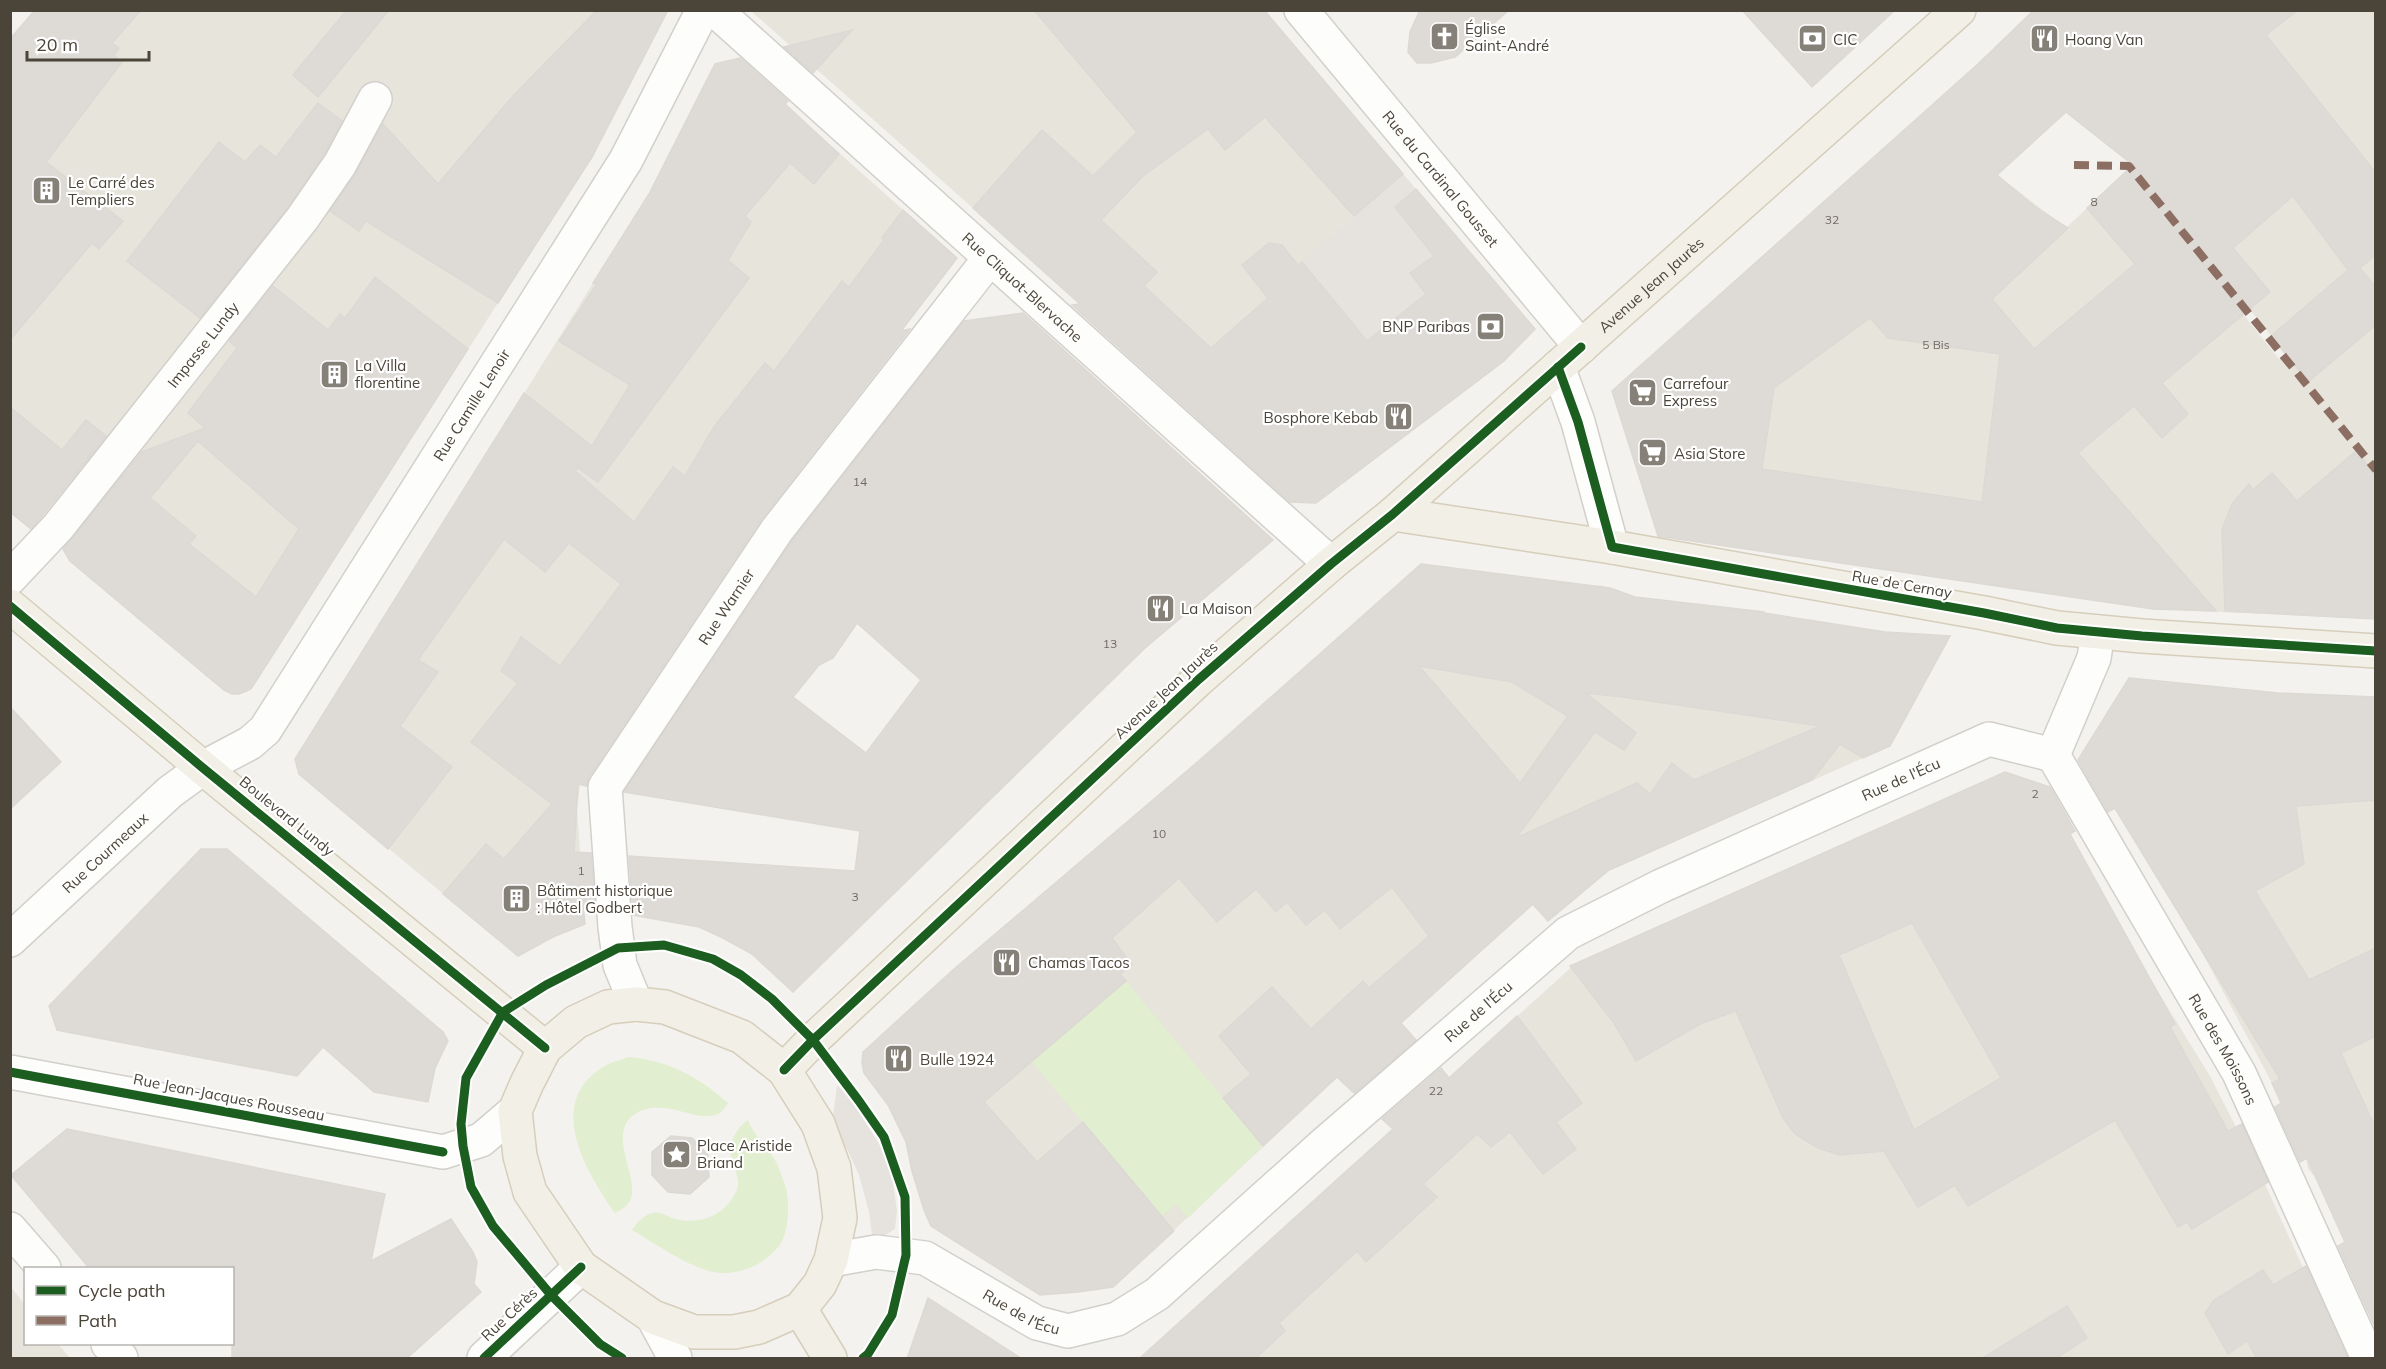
<svg xmlns="http://www.w3.org/2000/svg" width="2386" height="1369" viewBox="0 0 2386 1369" font-family="Mulish,sans-serif">
  <style>
    .residential { fill: #e7e4dc; fill-rule: evenodd }
    .green { fill: #e1eecf }
    .parking { fill: #e6e3df }
    .building { fill: #dedbd6; stroke: #dcd9d4; stroke-width: 1.5; fill-rule: evenodd }
    .lines { fill: none; stroke-linecap: round; stroke-linejoin: round }
    .minor-casing { stroke: #d2d0cb; stroke-width: 36 }
    .major-casing { stroke: #d6cebb; stroke-width: 36 }
    .minor { stroke: #fdfdfc; stroke-width: 33 }
    .major { stroke: #f2efe6; stroke-width: 33 }
    .quiet { stroke: #8d6e63; stroke-width: 8; stroke-dasharray: 15 8; stroke-linecap: butt }
    .cycleway-casing { stroke: #fff; stroke-width: 13 }
    .cycleway { stroke: #1b5e20; stroke-width: 9 }
    .labels { text-anchor: middle; dominant-baseline: central; stroke-width: 4.5; stroke-linejoin: round; paint-order: stroke }
    .number-label { font-size: 12px; fill: #706a61 }
    .poi-label { font-size: 15px; fill: #4b4439; stroke: #fff; text-anchor: start }
    .street-label { font-size: 15px; fill: #4b4439; stroke: #fff }
  </style>
  <rect width="100%" height="100%" fill="#f4f2ee"/>
  <g class="residential">
    <path d="M 35,11 L 668,11 L 618,106 L 524,262 L 251,689 L 245,693 L 239,694 L 88,575 L 70,561 L 65,550 L 67,541 L 295,202 L 37,534 L 11,512 L 10,38 Z"/>
    <path d="M 751,11 L 1264,11 L 1535,329 L 1508,357 L 1316,503 L 1165,379 Z"/>
    <path d="M 2034,11 L 2375,11 L 2375,619 L 2153,609 L 1658,536 L 1612,391 L 1963,77 ZM 2066,112 L 2134,163 L 2286,355 L 2279,359 L 2127,170 L 2066,228 L 1987,167 L 2050,126 Z"/>
    <path d="M 734,59 L 957,258 L 752,528 L 580,785 L 577,809 L 585,924 L 553,937 L 518,956 L 299,774 L 295,759 L 649,194 L 715,64 Z"/>
    <path d="M 1421,564 L 1574,584 L 1598,587 L 1600,585 L 1635,597 L 1741,610 L 1885,632 L 1937,635 L 1943,649 L 1890,746 L 1573,887 L 1581,894 L 1548,921 L 1532,905 L 1401,1023 L 1417,1041 L 1356,1095 L 1342,1073 L 1113,1287 L 1078,1292 L 1040,1295 L 931,1225 L 915,1181 L 909,1148 L 888,1105 L 864,1073 L 862,1063 L 863,1052 L 954,969 L 1188,769 Z"/>
    <path d="M 2129,678 L 2278,693 L 2375,697 L 2375,1310 L 2315,1177 L 2308,1169 L 2306,1158 L 2272,1083 L 2204,956 L 2081,754 Z"/>
    <path d="M 2005,772 L 2027,779 L 2210,1076 L 2265,1184 L 2344,1358 L 1139,1358 L 1576,963 Z"/>
    <path d="M 11,1287 L 25,1305 L 26,1344 L 58,1344 L 70,1358 L 11,1358 Z"/>
  </g>
  <g class="green">
    <path d="M 1126,981 L 1263,1146 L 1188,1218 L 1176,1204 L 1162,1216 L 1031,1061 Z"/>
    <path d="M 629,1057 C 667,1060 699,1077 728,1103 C 711,1137 669,1092 635,1114 C 603,1135 647,1185 627,1205 C 624,1208 619,1211 615,1213 C 587,1173 544,1103 603,1067 C 610,1062 621,1060 629,1057 Z"/>
    <path d="M 748,1120 C 754,1136 768,1147 776,1162 C 780,1170 783,1180 786,1188 C 790,1204 789,1233 779,1246 C 763,1266 734,1278 709,1271 C 682,1263 656,1244 632,1230 C 637,1223 643,1215 653,1213 C 661,1211 667,1217 675,1219 C 694,1224 716,1219 729,1203 C 745,1183 736,1176 731,1156 C 728,1143 737,1127 748,1120 Z"/>
  </g>
  <g class="parking">
    <path d="M 1403,174 L 1444,222 L 1422,241 L 1434,256 L 1411,273 L 1422,289 L 1422,304 L 1371,347 L 1302,262 Z"/>
    <path d="M 837,1085 L 850,1098 L 881,1147 L 891,1168 L 897,1211 L 895,1229 L 873,1243 L 869,1212 L 859,1175 L 847,1149 L 832,1124 Z"/>
  </g>
  <g class="building">
    <path d="M 35,10 L 141,10 L 112,43 L 119,48 L 114,56 L 122,62 L 46,162 L 123,221 L 99,249 L 92,243 L 10,340 L 10,39 Z"/>
    <path d="M 347,10 L 389,10 L 318,97 L 293,75 Z"/>
    <path d="M 597,10 L 668,10 L 592,157 L 498,303 L 366,221 L 359,231 L 330,211 L 356,173 L 383,124 L 438,184 L 513,96 Z"/>
    <path d="M 1034,10 L 1264,10 L 1403,174 L 1354,216 L 1265,117 L 1225,150 L 1208,129 L 1143,176 L 1101,220 L 1157,272 L 1144,286 L 1211,348 L 1268,298 L 1242,265 L 1269,243 L 1282,245 L 1298,265 L 1302,262 L 1367,341 L 1426,294 L 1410,273 L 1434,256 L 1395,207 L 1416,189 L 1535,329 L 1504,361 L 1316,503 L 1290,502 L 1072,305 L 1080,304 L 973,208 L 1042,130 L 1093,176 L 1137,132 Z"/>
    <path d="M 1420,10 L 1509,10 L 1455,57 L 1431,63 L 1417,63 L 1408,52 L 1410,32 Z"/>
    <path d="M 1742,10 L 1895,10 L 1812,87 Z"/>
    <path d="M 2034,10 L 2298,10 L 2266,35 L 2376,173 L 2376,255 L 2360,268 L 2376,287 L 2376,325 L 2308,382 L 2271,336 L 2348,270 L 2293,196 L 2233,248 L 2270,292 L 2162,383 L 2188,414 L 2162,438 L 2134,406 L 2078,453 L 2216,611 L 2153,609 L 1658,536 L 1612,391 L 1978,64 ZM 2066,112 L 2133,165 L 2087,208 L 2135,264 L 2034,349 L 1992,299 L 2068,228 L 2035,207 L 1997,175 ZM 1870,318 L 1888,338 L 2000,354 L 1982,502 L 1762,469 L 1774,388 Z"/>
    <path d="M 852,30 L 813,73 L 784,47 Z"/>
    <path d="M 740,58 L 788,101 L 785,104 L 839,154 L 814,184 L 790,163 L 745,216 L 751,222 L 728,260 L 749,278 L 598,482 L 578,468 L 582,462 L 575,471 L 634,522 L 673,467 L 685,476 L 714,427 L 765,363 L 774,371 L 842,281 L 849,287 L 884,240 L 882,238 L 903,210 L 957,258 L 901,331 L 910,329 L 761,520 L 589,777 L 587,786 L 578,784 L 574,852 L 591,853 L 595,908 L 583,905 L 585,924 L 553,937 L 518,956 L 443,894 L 486,844 L 504,859 L 552,804 L 471,742 L 518,683 L 501,671 L 521,637 L 560,666 L 621,584 L 569,543 L 545,572 L 504,539 L 418,660 L 438,672 L 400,726 L 452,767 L 388,849 L 299,774 L 295,759 L 524,393 L 592,446 L 630,385 L 559,341 L 597,284 L 593,283 L 649,194 L 715,64 Z"/>
    <path d="M 318,103 L 342,121 L 324,154 L 287,208 L 200,318 L 127,261 L 219,142 L 245,162 L 260,145 L 276,157 Z"/>
    <path d="M 375,277 L 468,349 L 251,689 L 239,694 L 232,694 L 224,690 L 70,561 L 63,549 L 142,452 L 205,428 L 188,413 L 237,348 L 229,341 L 273,286 L 328,330 L 340,314 L 345,318 ZM 198,441 L 299,529 L 256,597 L 189,544 L 196,536 L 150,498 Z"/>
    <path d="M 1023,313 L 1273,540 L 1144,649 L 793,992 L 752,954 L 723,938 L 699,927 L 633,915 L 629,856 L 855,871 L 860,831 L 624,792 L 792,541 L 964,321 ZM 857,623 L 921,680 L 866,753 L 793,697 L 819,665 L 833,658 Z"/>
    <path d="M 10,407 L 62,450 L 86,420 L 106,436 L 31,529 L 10,512 Z"/>
    <path d="M 2356,451 L 2376,475 L 2376,619 L 2225,611 L 2222,530 L 2232,504 L 2249,484 L 2253,490 L 2272,473 L 2297,501 Z"/>
    <path d="M 1421,564 L 1610,588 L 1635,597 L 1764,612 L 1764,613 L 1885,632 L 1950,636 L 1890,746 L 1863,758 L 1840,744 L 1812,780 L 1609,870 L 1548,921 L 1533,904 L 1401,1023 L 1416,1040 L 1354,1093 L 1337,1077 L 1263,1146 L 1223,1098 L 1251,1074 L 1219,1036 L 1272,987 L 1311,1029 L 1363,981 L 1369,988 L 1429,936 L 1392,887 L 1340,929 L 1325,910 L 1306,925 L 1287,902 L 1276,912 L 1256,889 L 1217,922 L 1179,878 L 1112,938 L 1132,965 L 1120,974 L 1126,981 L 984,1102 L 1037,1162 L 1083,1122 L 1174,1231 L 1113,1287 L 1078,1292 L 1040,1295 L 931,1226 L 924,1210 L 912,1171 L 906,1142 L 888,1105 L 864,1073 L 862,1063 L 863,1052 L 954,969 L 1212,750 ZM 1419,666 L 1512,682 L 1568,716 L 1520,783 ZM 1586,693 L 1623,697 L 1820,726 L 1694,780 L 1672,763 L 1650,794 L 1637,783 L 1516,838 L 1595,732 L 1624,750 L 1636,733 Z"/>
    <path d="M 2129,678 L 2278,693 L 2376,697 L 2376,800 L 2296,806 L 2304,864 L 2255,891 L 2309,980 L 2376,948 L 2376,1036 L 2341,1053 L 2376,1129 L 2376,1329 L 2338,1246 L 2345,1242 L 2307,1158 L 2300,1162 L 2275,1107 L 2281,1103 L 2272,1083 L 2280,1079 L 2115,808 L 2108,812 L 2078,760 Z"/>
    <path d="M 10,707 L 61,762 L 10,809 Z"/>
    <path d="M 2005,772 L 2050,787 L 2075,831 L 2070,834 L 2175,1024 L 2170,1027 L 2228,1131 L 2242,1124 L 2268,1182 L 2192,1229 L 2187,1222 L 2178,1227 L 2115,1120 L 1968,1206 L 1955,1185 L 1918,1207 L 1884,1151 L 1840,1155 L 1818,1148 L 1795,1134 L 1783,1118 L 1736,1011 L 1700,1024 L 1636,1061 L 1614,1023 L 1570,966 ZM 1912,923 L 2001,1078 L 1914,1130 L 1839,955 Z"/>
    <path d="M 201,849 L 227,849 L 443,1032 L 448,1041 L 435,1068 L 428,1102 L 374,1092 L 323,1047 L 297,1076 L 57,1030 L 49,1006 Z"/>
    <path d="M 1517,1016 L 1582,1103 L 1556,1122 L 1576,1149 L 1543,1174 L 1510,1132 L 1491,1147 L 1477,1134 L 1423,1184 L 1437,1197 L 1366,1262 L 1357,1251 L 1279,1323 L 1285,1331 L 1255,1359 L 1139,1359 L 1393,1129 L 1382,1119 L 1441,1068 L 1449,1078 Z"/>
    <path d="M 67,1129 L 385,1194 L 371,1261 L 451,1219 L 473,1252 L 477,1262 L 474,1284 L 481,1292 L 406,1359 L 232,1359 L 232,1269 L 90,1269 L 11,1175 Z"/>
    <path d="M 671,1136 L 692,1138 L 708,1155 L 709,1177 L 690,1194 L 668,1192 L 652,1175 L 652,1152 Z"/>
    <path d="M 2306,1266 L 2348,1359 L 2257,1359 L 2247,1341 L 2228,1354 L 2205,1313 L 2214,1300 L 2263,1270 L 2273,1285 Z"/>
    <path d="M 928,1298 L 1022,1359 L 907,1359 Z"/>
    <path d="M 2067,1306 L 2087,1338 L 2055,1359 L 1981,1359 Z"/>
  </g>
  <g class="lines">
    <defs>
      <g id="minor">
        <path id="s1" d="M 715,10 L 1331,564"/>
        <path id="s2" d="M 1301,10 L 1581,347"/>
        <path d="M 1558,367 L 1578,422 L 1612,547"/>
        <path id="s3" d="M 10,578 L 58,527 L 302,219 L 340,164 L 375,99"/>
        <path id="s4" d="M 2053,755 L 2239,1073 L 2368,1358"/>
        <path d="M 2053,755 L 2094,658 L 2098,632"/>
        <path id="s5" d="M 10,940 L 170,792 L 203,768 L 250,743 L 265,730 L 626,160 L 703,10"/>
        <path id="s6" d="M 636,1004 L 620,965 L 615,927 L 605,787 L 777,530 L 990,258"/>
        <path d="M 10,1072 L 443,1152 L 481,1140 L 515,1111"/>
        <path d="M 10,1229 L 44,1268"/>
        <path id="s7" d="M 831,1260 L 876,1252 L 925,1258 L 1037,1323 L 1068,1331 L 1117,1319 L 1157,1294 L 1323,1145 L 1568,933 L 1661,886 L 1989,739 L 2053,755"/>
        <path d="M 653,1317 L 675,1358"/>
        <path d="M 108,1344 L 121,1358"/>
        <path d="M 484,1358 L 581,1267"/>
      </g>
      <g id="major">
        <path d="M 1393,514 L 1612,547 L 1984,613 L 2057,628 L 2142,636 L 2376,651"/>
        <path d="M 10,606 L 203,768 L 545,1048"/>
        <path d="M 636,1004 L 665,1007 L 742,1037 L 784,1070 L 818,1124 L 834,1168 L 840,1218 L 831,1260 L 820,1284 L 800,1309 L 759,1327 L 734,1332 L 694,1332 L 653,1317 L 581,1267 L 530,1192 L 520,1156 L 515,1111 L 527,1083 L 545,1048 L 576,1022 L 608,1007 Z"/>
        <path id="s8" d="M 784,1070 L 813,1040 L 1198,680 L 1331,564 L 1393,514 L 1959,10"/>
        <path d="M 800,1309 L 830,1358"/>
      </g>
    </defs>
    <use href="#minor" class="minor-casing"/>
    <use href="#major" class="major-casing"/>
    <use href="#minor" class="minor"/>
    <use href="#major" class="major"/>
    <path class="quiet" d="M 2074,165 L 2129,166 L 2376,470"/>
    <defs>
      <g id="cycleway">
        <path d="M 1558,367 L 1578,422 L 1612,547 L 1984,613 L 2057,628 L 2142,636 L 2376,651"/>
        <path d="M 10,606 L 203,768 L 545,1048"/>
        <path d="M 784,1070 L 813,1040 L 1198,680 L 1331,564 L 1393,514 L 1581,347"/>
        <path d="M 10,1072 L 443,1152"/>
        <path d="M 484,1358 L 581,1267"/>
        <path d="M 622,1358 L 600,1344 L 551,1295 L 493,1226 L 471,1187 L 463,1146 L 461,1124 L 466,1078 L 503,1012 L 546,985 L 618,948 L 664,945 L 713,959 L 741,975 L 772,999 L 813,1040 L 859,1101 L 884,1137 L 905,1197 L 906,1255 L 892,1315 L 868,1354 L 863,1358"/>
      </g>
    </defs>
    <use href="#cycleway" class="cycleway-casing"/>
    <use href="#cycleway" class="cycleway"/>
  </g>
  <defs>
    <symbol id="church-square" viewBox="-11 -11 22 22"><rect x="-9" y="-9" width="18" height="18" rx="4" fill="#868178" stroke="#fff"/><path d="M-1.2-6h2.4v3.5h3.3v2.4h-3.3V6h-2.4V-.1h-3.3v-2.4h3.3Z" fill="#fff"/></symbol>
    <symbol id="bank-square" viewBox="-11 -11 22 22"><rect x="-9" y="-9" width="18" height="18" rx="4" fill="#868178" stroke="#fff"/><path d="M-6-4H6V4H-6ZM0-2.3a2.3 2.3 0 1 0 0 4.6a2.3 2.3 0 1 0 0-4.6Z" fill="#fff"/></symbol>
    <symbol id="restaurant-square" viewBox="-11 -11 22 22"><rect x="-9" y="-9" width="18" height="18" rx="4" fill="#868178" stroke="#fff"/><path d="M-5-6h1v4h1v-4h1v4h1v-4h1v5L-1.5 .5V6h-2V.5L-5-1ZM5-6V6H3V1.5H1.5Q1.5-4 5-6Z" fill="#fff"/></symbol>
    <symbol id="building-square" viewBox="-11 -11 22 22"><rect x="-9" y="-9" width="18" height="18" rx="4" fill="#868178" stroke="#fff"/><path d="M-4-6H4V6H1V3H-1V6H-4ZM-2.5-4.3h1.7v1.8h-1.7ZM.8-4.3h1.7v1.8H.8ZM-2.5-1h1.7V.8h-1.7ZM.8-1h1.7V.8H.8Z" fill="#fff"/></symbol>
    <symbol id="supermarket-square" viewBox="-11 -11 22 22"><rect x="-9" y="-9" width="18" height="18" rx="4" fill="#868178" stroke="#fff"/><path d="M-6-5.5h2.5l.6 2H6L4.5 2H-2.5L-4.4-4H-6ZM-1.5 3.2a1.3 1.3 0 1 0 .1 0ZM3 3.2a1.3 1.3 0 1 0 .1 0Z" fill="#fff"/></symbol>
    <symbol id="sight-square" viewBox="-11 -11 22 22"><rect x="-9" y="-9" width="18" height="18" rx="4" fill="#868178" stroke="#fff"/><path d="M0-6L1.8-2.2L6-1.7L2.9 1.2L3.7 5.4L0 3.3L-3.7 5.4L-2.9 1.2L-6-1.7L-1.8-2.2Z" fill="#fff"/></symbol>
  </defs>
  <g fill-rule="evenodd">
    <use href="#church-square" x="1428" y="20" width="33" height="33"/>
    <use href="#bank-square" x="1796" y="22" width="33" height="33"/>
    <use href="#restaurant-square" x="2028" y="22" width="33" height="33"/>
    <use href="#building-square" x="30" y="174" width="33" height="33"/>
    <use href="#bank-square" x="1474" y="310" width="33" height="33"/>
    <use href="#building-square" x="318" y="358" width="33" height="33"/>
    <use href="#supermarket-square" x="1626" y="376" width="33" height="33"/>
    <use href="#restaurant-square" x="1382" y="400" width="33" height="33"/>
    <use href="#supermarket-square" x="1636" y="436" width="33" height="33"/>
    <use href="#restaurant-square" x="1144" y="592" width="33" height="33"/>
    <use href="#building-square" x="500" y="882" width="33" height="33"/>
    <use href="#restaurant-square" x="990" y="946" width="33" height="33"/>
    <use href="#restaurant-square" x="882" y="1042" width="33" height="33"/>
    <use href="#sight-square" x="660" y="1138" width="33" height="33"/>
  </g>
  <g class="labels">
    <g class="number-label">
      <text x="2094" y="201">8</text>
      <text x="1832" y="219">32</text>
      <text x="1936" y="344">5 Bis</text>
      <text x="860" y="481">14</text>
      <text x="1110" y="643">13</text>
      <text x="2035" y="793">2</text>
      <text x="1159" y="833">10</text>
      <text x="581" y="870">1</text>
      <text x="855" y="896">3</text>
      <text x="1436" y="1090">22</text>
    </g>
    <g class="poi-label">
      <text x="1465" y="28">Église<tspan x="1465" dy="17">Saint-André</tspan></text>
      <text x="1833" y="39">CIC</text>
      <text x="2065" y="39">Hoang Van</text>
      <text x="68" y="182">Le Carré des<tspan x="68" dy="17">Templiers</tspan></text>
      <text x="1470" y="326" text-anchor="end">BNP Paribas</text>
      <text x="355" y="365">La Villa<tspan x="355" dy="17">florentine</tspan></text>
      <text x="1663" y="383">Carrefour<tspan x="1663" dy="17">Express</tspan></text>
      <text x="1378" y="417" text-anchor="end">Bosphore Kebab</text>
      <text x="1674" y="453">Asia Store</text>
      <text x="1181" y="608">La Maison</text>
      <text x="537" y="890">Bâtiment historique<tspan x="537" dy="17">: Hôtel Godbert</tspan></text>
      <text x="1028" y="962">Chamas Tacos</text>
      <text x="920" y="1059">Bulle 1924</text>
      <text x="697" y="1145">Place Aristide<tspan x="697" dy="17">Briand</tspan></text>
    </g>
    <g class="street-label">
      <text stroke="none"><textPath href="#s2" startOffset="219">Rue du Cardinal Gousset</textPath></text>
      <text stroke="none"><textPath href="#s8" startOffset="1170">Avenue Jean Jaurès</textPath></text>
      <text stroke="none"><textPath href="#s1" startOffset="414">Rue Cliquot-Blervache</textPath></text>
      <text stroke="none"><textPath href="#s3" startOffset="303">Impasse Lundy</textPath></text>
      <text stroke="none"><textPath href="#s5" startOffset="717">Rue Camille Lenoir</textPath></text>
      <text transform="translate(1902 584) rotate(10)">Rue de Cernay</text>
      <text stroke="none"><textPath href="#s6" startOffset="438">Rue Warnier</textPath></text>
      <text transform="translate(1166 690) rotate(-43)">Avenue Jean Jaurès</text>
      <text stroke="none"><textPath href="#s7" startOffset="1268">Rue de l'Écu</textPath></text>
      <text transform="translate(287 816) rotate(39)">Boulevard Lundy</text>
      <text stroke="none"><textPath href="#s5" startOffset="129">Rue Courmeaux</textPath></text>
      <text stroke="none"><textPath href="#s7" startOffset="782">Rue de l'Écu</textPath></text>
      <text stroke="none"><textPath href="#s4" startOffset="340">Rue des Moissons</textPath></text>
      <text transform="translate(229 1097) rotate(11)">Rue Jean-Jacques Rousseau</text>
      <text stroke="none"><textPath href="#s7" startOffset="206">Rue de l'Écu</textPath></text>
      <text transform="translate(509 1314) rotate(-43)">Rue Cérès</text>
    </g>
  </g>
  <rect width="2386" height="1369" fill="none" stroke="#4b4439" stroke-width="24"/>
  <rect x="24" y="1267" width="210" height="78" fill="#ffffff" stroke="#b7b4b0" stroke-width="1.5"/>
  <rect x="36" y="1286" width="30" height="9" fill="#1b5e20" stroke="#b7b4b0" stroke-width="1.5"/>
  <text x="78" y="1297" font-size="18" fill="#4b4439">Cycle path</text>
  <rect x="36" y="1316" width="30" height="9" fill="#8d6e63" stroke="#b7b4b0" stroke-width="1.5"/>
  <text x="78" y="1327" font-size="18" fill="#4b4439">Path</text>
  <path d="M27 51v9h122v-9" fill="none" stroke="#4b4439" stroke-width="3"/>
  <text x="36" y="51" font-size="18" fill="#4b4439" stroke="#ffffff" stroke-width="4.5" paint-order="stroke">20 m</text>
</svg>
